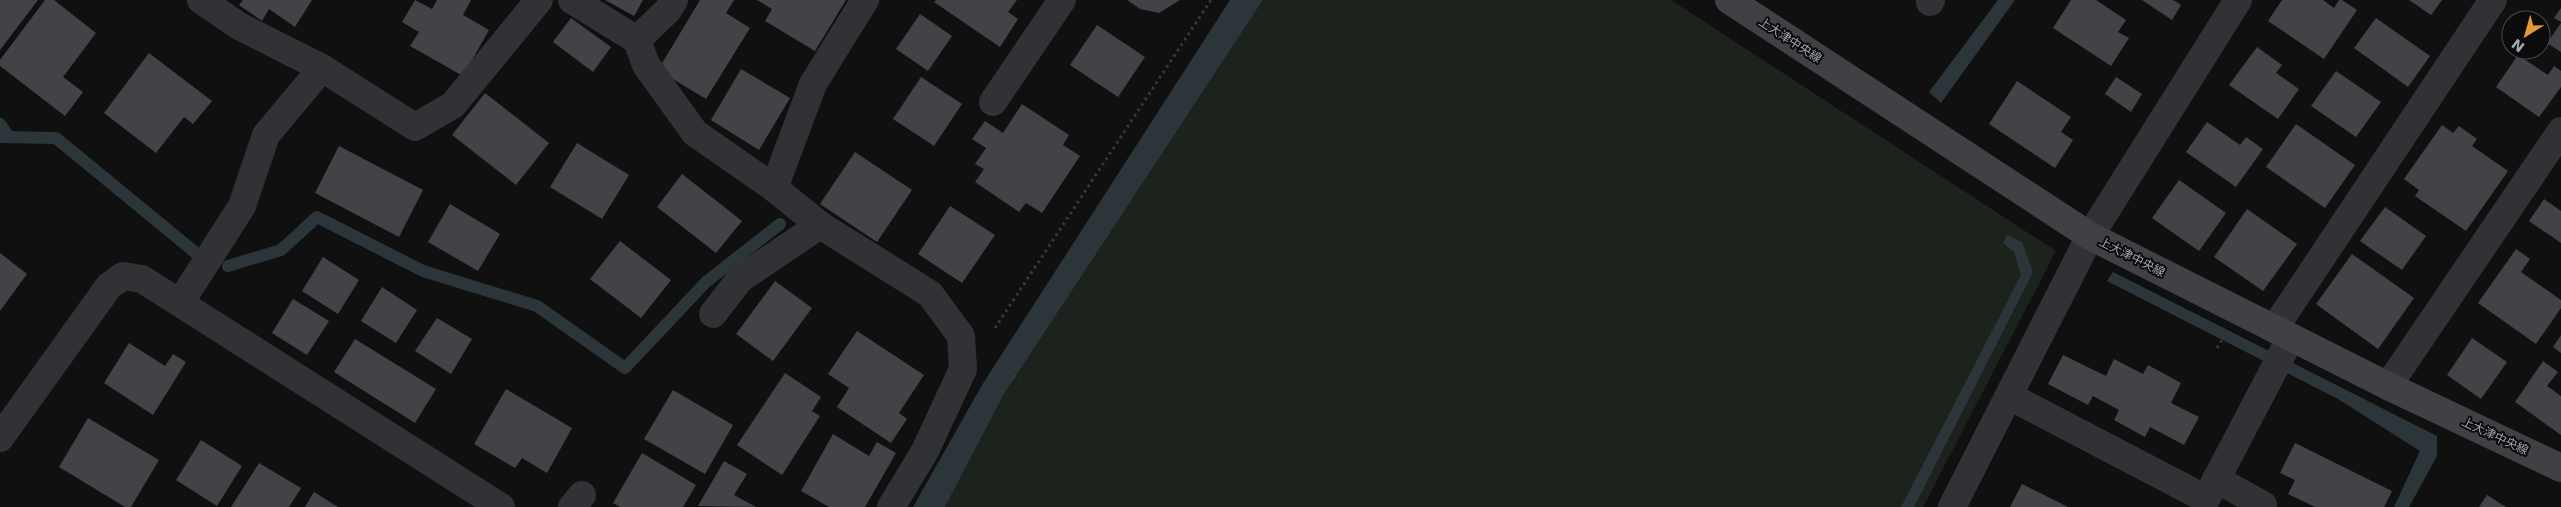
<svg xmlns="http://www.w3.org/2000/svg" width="2561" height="507" viewBox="0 0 2561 507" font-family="'DejaVu Sans','Noto Sans JP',sans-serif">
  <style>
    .green { fill: #1c231d }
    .water { fill: #2c353a }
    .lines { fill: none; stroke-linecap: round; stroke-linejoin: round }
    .stream { stroke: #2c353a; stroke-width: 12 }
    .building { fill: #414347 }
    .path { stroke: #37393c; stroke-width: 3; stroke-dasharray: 2.5 4; stroke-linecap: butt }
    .street { stroke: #313236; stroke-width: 28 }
    .secondary { stroke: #3f4145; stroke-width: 28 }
    .labels { text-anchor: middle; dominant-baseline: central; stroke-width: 4; stroke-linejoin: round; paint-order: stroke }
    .street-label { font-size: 12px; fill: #a2a8b1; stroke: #0b0b0c }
  </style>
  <rect width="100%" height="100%" fill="#101011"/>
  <path class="green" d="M 1263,0 L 1671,0 L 2056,251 L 1923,507 L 945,507 L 1004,394 Z"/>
  <g class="water">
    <path d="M 1230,0 L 1263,0 L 1004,394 L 945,507 L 913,507 L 982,385 Z"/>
    <path d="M 1998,0 L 2015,0 L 1941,103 L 1929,92 Z"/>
    <path d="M 2007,235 L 2022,242 L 2033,272 L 1914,507 L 1901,507 L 2021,275 L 2014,252 L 2003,243 Z"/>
    <path d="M 2113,272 L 2437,436 L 2437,456 L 2409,507 L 2394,507 L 2420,451 L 2338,399 L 2107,281 Z"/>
  </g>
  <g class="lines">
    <g class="stream">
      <path d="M 0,124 L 9,137"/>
      <path d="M 0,137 L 56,138 L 197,254"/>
      <path d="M 228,266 L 281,250 L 317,217 L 423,271 L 537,306 L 625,368 L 706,282 L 780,224"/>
    </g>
  </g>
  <g class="building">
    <path d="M 0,0 L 38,0 L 0,50 Z"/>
    <path d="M 45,0 L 54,0 L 96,33 L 63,77 L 83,92 L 65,116 L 0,66 L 0,60 Z"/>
    <path d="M 243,0 L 312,0 L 295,27 L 269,9 L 262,21 L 239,5 Z"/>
    <path d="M 415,0 L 432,9 L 437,0 L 471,0 L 463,15 L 489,30 L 463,76 L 410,46 L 419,32 L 402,22 Z"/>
    <path d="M 605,0 L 643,0 L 634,16 Z"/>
    <path d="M 700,0 L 734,0 L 726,13 L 750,28 L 706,99 L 658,70 Z"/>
    <path d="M 757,0 L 846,0 L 815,51 L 765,21 L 772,9 Z"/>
    <path d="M 936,0 L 1017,0 L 1008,12 L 1018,19 L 1000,47 L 934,2 Z"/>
    <path d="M 1127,0 L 1180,0 L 1159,13 L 1140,9 Z"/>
    <path d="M 2071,0 L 2096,0 L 2126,20 L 2118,32 L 2129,38 L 2111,66 L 2053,28 Z"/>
    <path d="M 2142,0 L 2173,0 L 2181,5 L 2172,20 Z"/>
    <path d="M 2282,0 L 2323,0 L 2334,8 L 2339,0 L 2342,0 L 2357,10 L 2324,59 L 2268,21 Z"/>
    <path d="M 2409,0 L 2442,0 L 2431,15 Z"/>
    <path d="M 2561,8 L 2561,22 L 2554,18 Z"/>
    <path d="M 920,14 L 952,36 L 928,71 L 896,49 Z"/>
    <path d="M 571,18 L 611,47 L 593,72 L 553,42 Z"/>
    <path d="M 2376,18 L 2430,56 L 2408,87 L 2354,48 Z"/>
    <path d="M 2561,23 L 2561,52 L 2547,43 Z"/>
    <path d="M 1097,25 L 1145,57 L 1118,97 L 1070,65 Z"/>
    <path d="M 2257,47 L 2282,65 L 2276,73 L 2299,89 L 2278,119 L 2229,85 Z"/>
    <path d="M 149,53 L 212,101 L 193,124 L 184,117 L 156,153 L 104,113 Z"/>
    <path d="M 2518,55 L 2548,75 L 2554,66 L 2561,71 L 2561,87 L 2539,117 L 2496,87 Z"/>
    <path d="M 741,69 L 790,98 L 759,150 L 711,120 Z"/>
    <path d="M 2336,71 L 2381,102 L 2356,137 L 2311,106 Z"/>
    <path d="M 921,77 L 962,104 L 934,146 L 893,119 Z"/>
    <path d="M 2116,77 L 2142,94 L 2131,112 L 2105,94 Z"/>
    <path d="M 2017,81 L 2071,117 L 2061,132 L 2073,140 L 2055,168 L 1989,124 Z"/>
    <path d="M 485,93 L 549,143 L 516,185 L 452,135 Z"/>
    <path d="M 1022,104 L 1069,135 L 1063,145 L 1080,156 L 1042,213 L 1026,203 L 1019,212 L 975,182 L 984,169 L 975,164 L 986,148 L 972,139 L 985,121 L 1003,133 Z"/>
    <path d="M 2207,122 L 2240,145 L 2246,137 L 2263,149 L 2236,187 L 2186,152 Z"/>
    <path d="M 2296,124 L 2355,165 L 2325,208 L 2266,167 Z"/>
    <path d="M 2442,125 L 2453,133 L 2459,126 L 2477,139 L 2472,146 L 2508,171 L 2466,231 L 2415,196 L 2419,190 L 2404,179 Z"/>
    <path d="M 577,143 L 629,175 L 602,219 L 550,187 Z"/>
    <path d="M 339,146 L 423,190 L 399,237 L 315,193 Z"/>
    <path d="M 855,152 L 912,190 L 877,242 L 820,204 Z"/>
    <path d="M 682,174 L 742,221 L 716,253 L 657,207 Z"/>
    <path d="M 2179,180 L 2226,213 L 2199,251 L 2152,218 Z"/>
    <path d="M 2544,199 L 2561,211 L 2561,243 L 2529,221 Z"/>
    <path d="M 450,204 L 500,234 L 478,271 L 428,242 Z"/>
    <path d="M 950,206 L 995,235 L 962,283 L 918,254 Z"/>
    <path d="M 2385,207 L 2426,236 L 2402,270 L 2360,241 Z"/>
    <path d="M 2247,209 L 2297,244 L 2263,291 L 2214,257 Z"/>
    <path d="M 620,241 L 671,280 L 641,318 L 590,279 Z"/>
    <path d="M 2516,249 L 2530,259 L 2521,272 L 2561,300 L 2561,308 L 2536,344 L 2478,303 Z"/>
    <path d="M 0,253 L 27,274 L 0,311 Z"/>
    <path d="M 2352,254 L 2414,298 L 2378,349 L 2316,304 Z"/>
    <path d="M 323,257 L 359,280 L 338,314 L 302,291 Z"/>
    <path d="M 775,281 L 812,308 L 773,361 L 736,334 Z"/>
    <path d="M 382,287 L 417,310 L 396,343 L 361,321 Z"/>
    <path d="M 293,299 L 329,321 L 307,355 L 272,333 Z"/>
    <path d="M 437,318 L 472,339 L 451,374 L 415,351 Z"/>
    <path d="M 857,331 L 924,375 L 899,413 L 907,419 L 891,443 L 837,407 L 849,388 L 828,374 Z"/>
    <path d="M 2561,335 L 2561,353 L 2553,347 Z"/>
    <path d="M 2472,338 L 2507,362 L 2481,399 L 2447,375 Z"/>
    <path d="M 355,339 L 436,389 L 415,423 L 334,372 Z"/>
    <path d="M 129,343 L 165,366 L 173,354 L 186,362 L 153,415 L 104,383 Z"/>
    <path d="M 2063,355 L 2106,376 L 2114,359 L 2143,374 L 2148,365 L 2181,383 L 2171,403 L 2199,417 L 2184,445 L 2150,427 L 2145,437 L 2114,420 L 2119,410 L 2093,396 L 2088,405 L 2048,384 Z"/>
    <path d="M 2543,361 L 2558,372 L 2547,386 L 2561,396 L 2561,435 L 2515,402 Z"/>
    <path d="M 785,373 L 821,397 L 812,411 L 820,416 L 782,475 L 737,445 Z"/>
    <path d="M 506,389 L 572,428 L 547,473 L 522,458 L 515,468 L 474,444 Z"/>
    <path d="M 673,390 L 733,425 L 705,474 L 644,439 Z"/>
    <path d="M 88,418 L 159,460 L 131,507 L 125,507 L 59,467 Z"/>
    <path d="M 833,434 L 869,456 L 877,442 L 896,453 L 865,507 L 829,507 L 801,491 Z"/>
    <path d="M 201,440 L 242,466 L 217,506 L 176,480 Z"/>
    <path d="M 2295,443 L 2392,491 L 2384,507 L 2315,507 L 2288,494 L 2295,480 L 2280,473 Z"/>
    <path d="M 642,453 L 696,485 L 683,507 L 620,507 L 613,503 Z"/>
    <path d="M 724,461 L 747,474 L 734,495 L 756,507 L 698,506 Z"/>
    <path d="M 259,463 L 301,488 L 289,507 L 231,507 Z"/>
    <path d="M 2022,484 L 2068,507 L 2010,507 Z"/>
    <path d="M 314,492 L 338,507 L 305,507 Z"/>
    <path d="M 2487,495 L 2506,507 L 2479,507 Z"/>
  </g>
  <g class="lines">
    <g class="path">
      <path d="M 995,328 L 1211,0"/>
      <path d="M 2217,348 L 2222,340"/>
      <path d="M 997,365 L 1020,379"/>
    </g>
    <g class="street">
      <path d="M 201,0 L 239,26 L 322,68 L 415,127 L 453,105 L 539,0"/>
      <path d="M 572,0 L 637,40 L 646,65 L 695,133 L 774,188 L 820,225 L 930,294 L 961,336 L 963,369 L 925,451 L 891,507"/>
      <path d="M 1930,2 L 1931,0"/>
      <path d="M 637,40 L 668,10 L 674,0"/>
      <path d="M 993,102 L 1062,0"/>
      <path d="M 774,188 L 813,84 L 865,0"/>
      <path d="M 180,303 L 242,206 L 266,135 L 322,68"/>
      <path d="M 713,314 L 740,279 L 820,225"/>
      <path d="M 2274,329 L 2493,0"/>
      <path d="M 2388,386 L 2561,131"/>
      <path d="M 2009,396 L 2206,499 L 2291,337"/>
      <path d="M 0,438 L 109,286 L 123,276 L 142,279 L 501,507"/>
      <path d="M 2216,479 L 2263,505"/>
      <path d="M 572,507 L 582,495"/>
      <path d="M 1952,507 L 2090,236 L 2238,0"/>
    </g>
    <path class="secondary" d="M 1729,0 L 2090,236 L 2388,386 L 2561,468"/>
  </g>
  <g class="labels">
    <g class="street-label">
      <text transform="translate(1790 40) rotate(33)">上大津中央線</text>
      <text transform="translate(2132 257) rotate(27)">上大津中央線</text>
      <text transform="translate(2495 436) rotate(25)">上大津中央線</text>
    </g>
  </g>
  <g transform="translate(2526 35) rotate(217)"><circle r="24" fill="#0b0b0c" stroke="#474a4e"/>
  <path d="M0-4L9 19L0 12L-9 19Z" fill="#e49934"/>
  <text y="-8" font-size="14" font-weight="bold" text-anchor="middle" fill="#a2a8b1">N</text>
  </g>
</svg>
